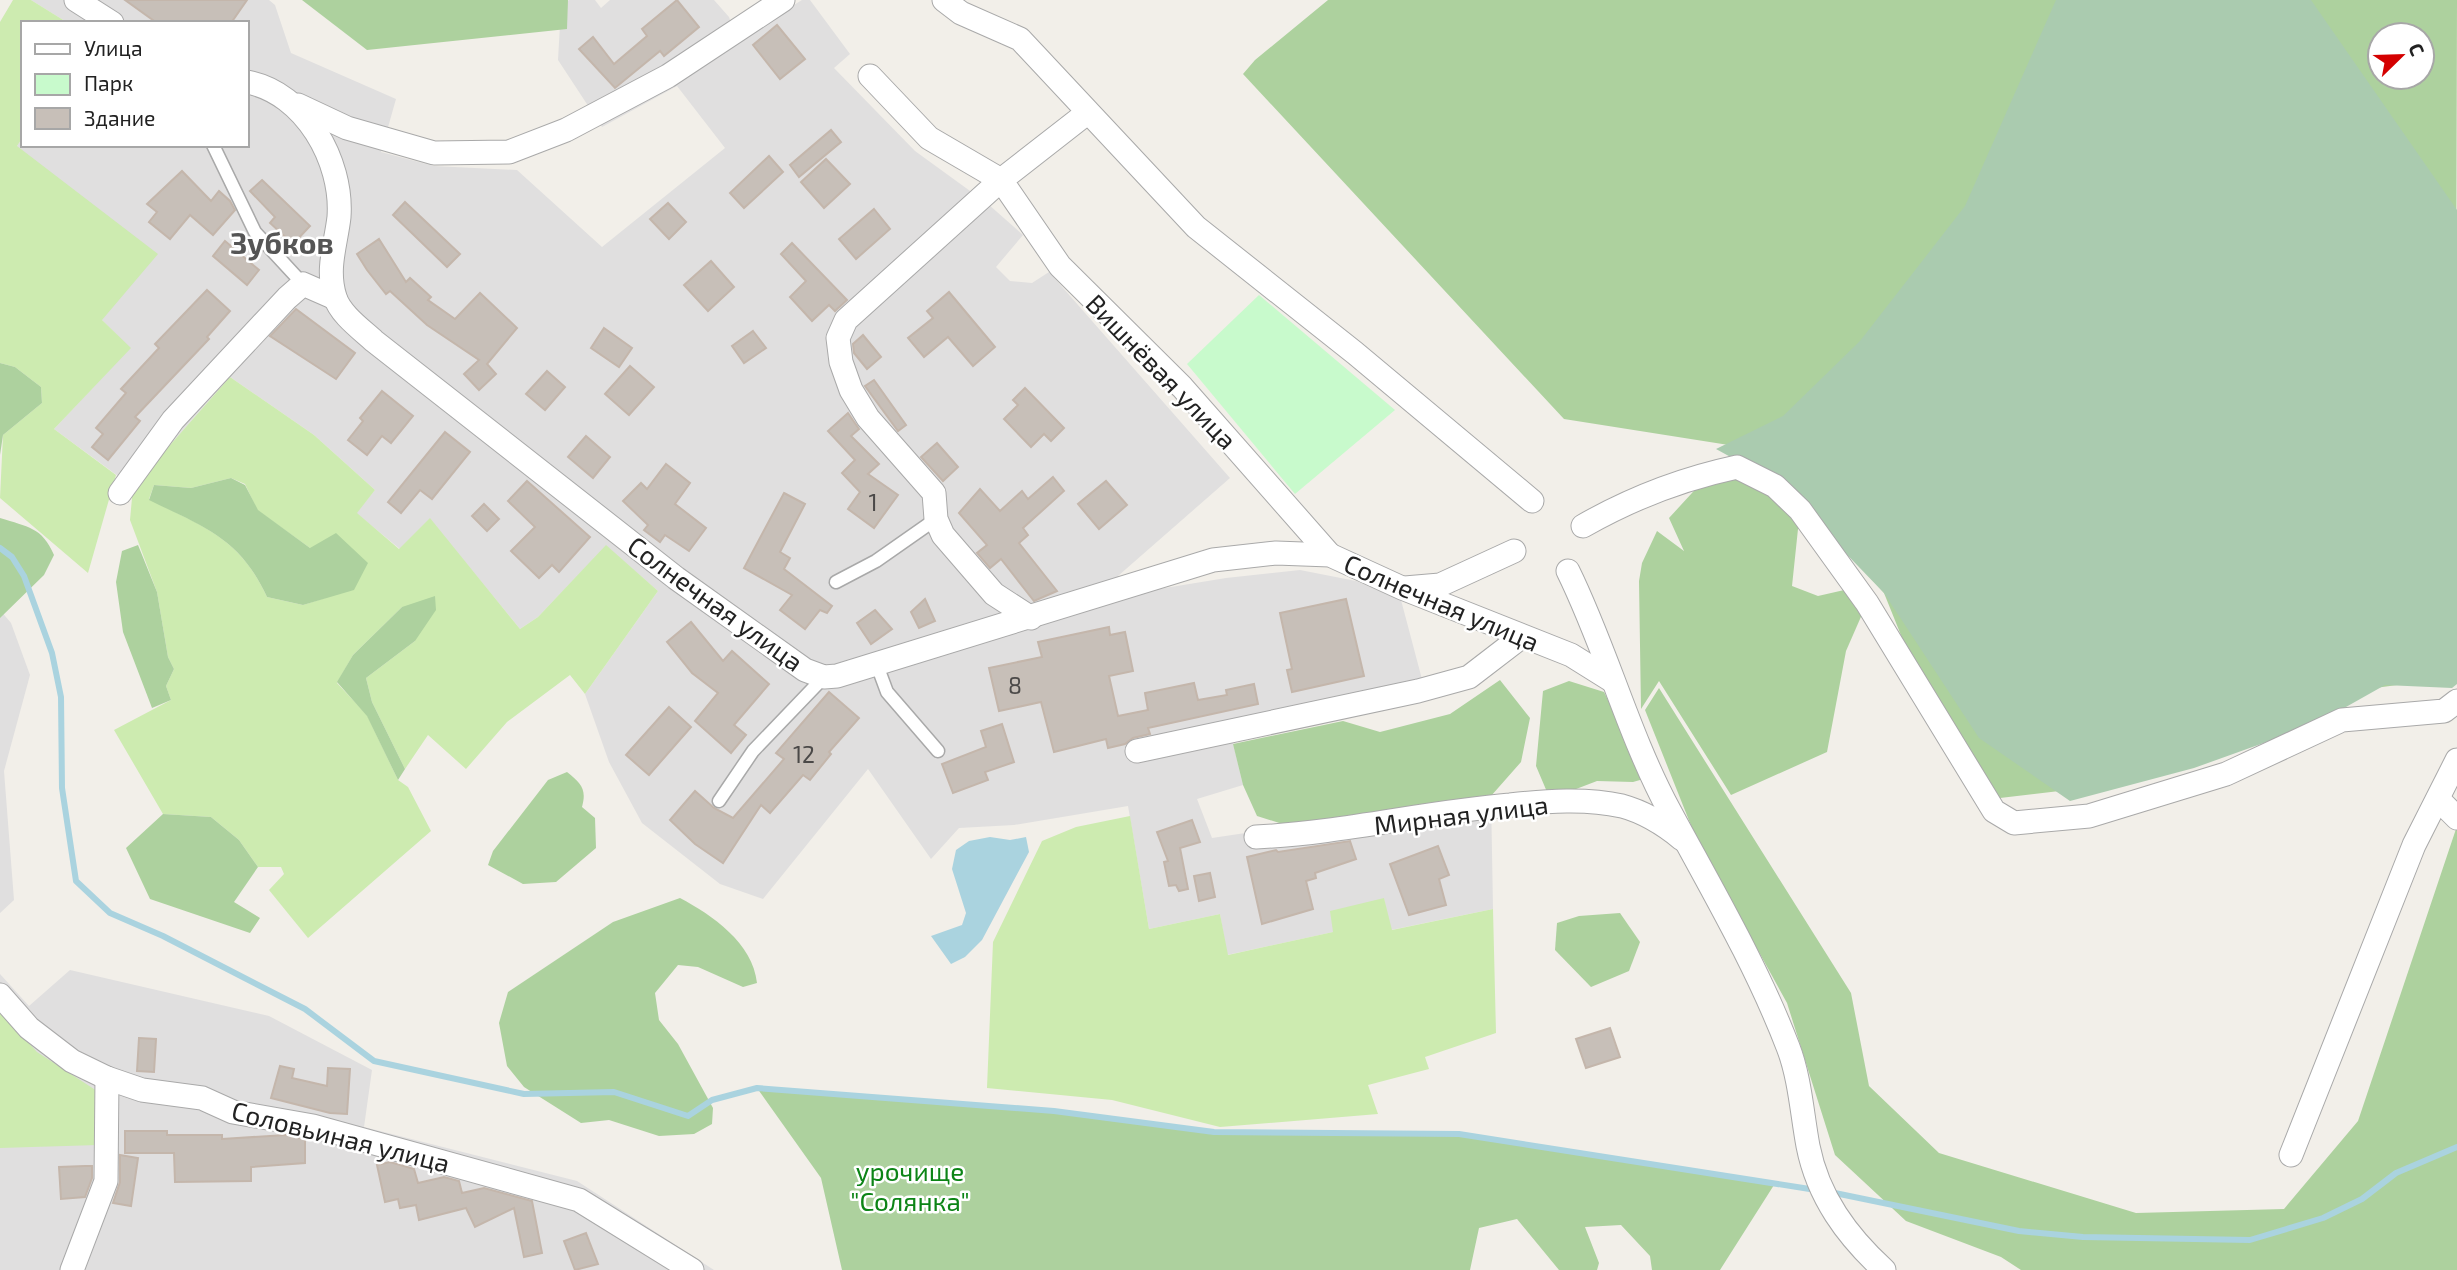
<svg xmlns="http://www.w3.org/2000/svg" width="2457" height="1270" viewBox="0 0 2457 1270" font-family="'Exo 2',sans-serif">
  <style>
    .residential { fill: #e0dfdf }
    .grass { fill: #cdebb0; fill-rule: evenodd }
    .forest { fill: #add19e; fill-rule: evenodd }
    .cemetery { fill: #aacbaf }
    .park { fill: #c8facc }
    .water { fill: #aad3df }
    .lines { fill: none; stroke-linecap: round; stroke-linejoin: round }
    .stream { stroke: #aad3df; stroke-width: 6 }
    .building { fill: #c7bfb8; stroke: #c4b6ab; stroke-width: 2 }
    .service-casing { stroke: #a9a9a9; stroke-width: 15 }
    .minor-casing { stroke: #a9a9a9; stroke-width: 25 }
    .service { stroke: #fff; stroke-width: 12 }
    .minor { stroke: #fff; stroke-width: 23 }
    .labels { text-anchor: middle; dominant-baseline: central; stroke-width: 5; stroke-linejoin: round; paint-order: stroke }
    .number-label { font-size: 23px; fill: #4b4948 }
    .street-label { font-size: 26px; fill: #222; stroke: #fff }
    .park-label { font-size: 26px; fill: #0c8416; stroke: #fff }
    .quarter-label { font-size: 30px; font-weight: bold; fill: #555; stroke: #fff }
  </style>
  <rect width="100%" height="100%" fill="#f2efe9"/>
  <g class="residential">
    <path d="M 31,0 L 269,0 L 275,5 L 291,53 L 396,99 L 381,152 L 434,166 L 517,170 L 602,247 L 725,148 L 677,86 L 602,127 L 558,60 L 561,7 L 569,0 L 595,0 L 601,8 L 610,0 L 714,0 L 729,17 L 737,40 L 802,0 L 810,0 L 850,54 L 834,68 L 915,151 L 988,204 L 1023,235 L 996,267 L 1010,281 L 1032,283 L 1049,272 L 1230,478 L 1118,576 L 1122,595 L 1226,578 L 1300,570 L 1356,581 L 1401,600 L 1423,683 L 1229,726 L 1243,785 L 1197,799 L 1212,838 L 1491,796 L 1493,909 L 1391,930 L 1384,899 L 1333,932 L 1227,955 L 1220,914 L 1149,929 L 1128,806 L 1014,825 L 959,828 L 931,859 L 868,769 L 763,899 L 720,884 L 642,823 L 609,762 L 585,694 L 658,591 L 606,546 L 538,617 L 520,629 L 430,519 L 400,549 L 356,513 L 375,490 L 314,435 L 230,377 L 133,487 L 54,429 L 130,348 L 102,320 L 17,146 L 23,137 L 23,145 L 247,145 L 247,23 L 68,23 Z"/>
    <path d="M 0,610 L 11,623 L 30,675 L 4,771 L 14,900 L 0,913 Z"/>
    <path d="M 70,970 L 269,1016 L 372,1070 L 364,1127 L 577,1181 L 714,1270 L 0,1270 L 0,974 L 29,1006 Z"/>
  </g>
  <g class="grass">
    <path d="M 13,0 L 31,0 L 68,23 L 23,23 L 23,137 L 17,146 L 158,254 L 102,320 L 131,348 L 54,429 L 116,475 L 88,573 L 0,498 L 3,435 L 42,403 L 41,387 L 15,367 L 0,363 L 0,22 Z"/>
    <path d="M 230,377 L 314,435 L 375,490 L 357,513 L 399,549 L 430,518 L 520,629 L 538,617 L 606,545 L 658,591 L 585,694 L 570,675 L 507,722 L 466,769 L 428,735 L 405,769 L 372,702 L 366,678 L 415,641 L 402,607 L 353,655 L 337,683 L 367,715 L 398,780 L 408,787 L 431,831 L 308,938 L 269,890 L 284,874 L 281,867 L 258,867 L 239,840 L 211,817 L 163,814 L 114,730 L 171,700 L 166,686 L 174,669 L 168,657 L 157,592 L 130,520 L 133,487 ZM 231,478 L 245,484 L 257,510 L 310,548 L 325,598 L 303,605 L 267,597 C 240,538 204,527 149,499 L 154,485 L 191,488 Z"/>
    <path d="M 1130,816 L 1149,929 L 1220,914 L 1228,955 L 1333,932 L 1330,911 L 1384,898 L 1392,930 L 1493,909 L 1496,1033 L 1425,1057 L 1429,1069 L 1368,1085 L 1378,1114 L 1220,1127 L 1112,1100 L 987,1088 L 993,942 L 1042,841 L 1076,827 Z"/>
    <path d="M 0,1012 L 37,1052 L 97,1091 L 98,1145 L 0,1148 Z"/>
  </g>
  <g class="forest">
    <path d="M 302,0 L 568,0 L 567,29 L 367,50 Z"/>
    <path d="M 1328,0 L 2457,0 L 2455,677 L 2310,697 L 2110,785 L 2000,798 L 1929,705 L 1884,593 L 1754,449 L 1564,419 L 1243,74 L 1255,60 ZM 2380,35 L 2422,35 L 2422,77 L 2380,77 Z"/>
    <path d="M 0,363 L 15,367 L 41,387 L 42,403 L 3,435 L 0,455 Z"/>
    <path d="M 1723,471 L 1800,510 L 1792,586 L 1818,596 L 1853,588 L 1867,603 L 1846,651 L 1827,752 L 1731,795 L 1659,681 L 1641,709 L 1639,581 L 1642,563 L 1657,531 L 1684,551 L 1669,518 L 1703,481 Z"/>
    <path d="M 231,478 L 245,485 L 258,510 L 310,548 L 336,533 L 368,563 L 354,590 L 303,605 L 267,597 C 240,538 204,527 149,500 L 154,485 L 191,488 Z"/>
    <path d="M 0,518 C 28,527 42,527 54,555 L 44,575 L 0,618 Z"/>
    <path d="M 138,545 L 157,592 L 168,657 L 174,669 L 166,686 L 171,700 L 152,708 L 123,632 L 116,582 L 122,551 Z"/>
    <path d="M 435,596 L 436,610 L 415,641 L 366,678 L 372,702 L 405,769 L 398,780 L 367,716 L 337,682 L 353,655 L 402,607 Z"/>
    <path d="M 1500,680 L 1530,718 L 1521,762 L 1491,796 L 1292,827 L 1257,816 L 1243,785 L 1233,744 L 1343,721 L 1380,732 L 1450,714 Z"/>
    <path d="M 1569,681 L 1604,692 L 1647,778 L 1633,782 L 1597,781 L 1550,799 L 1536,766 L 1543,691 Z"/>
    <path d="M 1659,688 L 1851,993 L 1869,1086 L 1939,1153 L 2136,1213 L 2284,1209 L 2358,1121 L 2457,826 L 2457,1270 L 2021,1270 L 2001,1257 L 1906,1221 L 1835,1155 L 1787,1003 L 1696,838 L 1645,710 Z"/>
    <path d="M 567,772 C 581,783 587,789 582,807 L 595,818 L 596,848 L 556,882 L 523,884 L 488,865 L 493,851 L 548,780 Z"/>
    <path d="M 163,814 L 211,817 L 239,840 L 258,867 L 234,902 L 260,918 L 250,933 L 150,899 L 126,848 Z"/>
    <path d="M 680,898 C 712,915 753,943 757,983 L 743,987 L 698,967 L 678,965 L 655,993 L 659,1020 L 678,1044 L 713,1108 L 712,1124 L 694,1134 L 659,1136 L 609,1120 L 581,1123 L 524,1087 L 507,1066 L 499,1023 L 508,992 L 613,922 Z"/>
    <path d="M 1620,913 L 1640,942 L 1629,971 L 1591,987 L 1555,950 L 1557,923 L 1579,916 Z"/>
    <path d="M 757,1088 L 1054,1111 L 1214,1132 L 1459,1134 L 1774,1185 L 1720,1270 L 1652,1270 L 1650,1256 L 1621,1225 L 1585,1227 L 1599,1263 L 1597,1270 L 1559,1270 L 1517,1219 L 1479,1228 L 1470,1270 L 842,1270 L 821,1178 Z"/>
  </g>
  <path class="cemetery" d="M 2056,0 L 2311,0 L 2457,210 L 2457,684 L 2452,688 L 2385,685 L 2314,725 L 2194,768 L 2070,801 L 1979,738 L 1884,593 L 1778,483 L 1716,449 L 1783,416 L 1860,341 L 1965,206 Z"/>
  <path class="park" d="M 1259,295 L 1395,410 L 1295,494 L 1187,364 Z"/>
  <path class="water" d="M 990,837 L 1010,840 L 1026,837 L 1029,852 L 982,940 L 965,957 L 951,964 L 931,936 L 962,925 L 966,913 L 952,869 L 956,850 L 969,841 Z"/>
  <g class="lines">
    <g class="stream">
      <path d="M 0,548 L 12,557 L 24,576 L 52,653 L 61,697 L 62,788 L 76,881 L 110,913 L 163,936 L 305,1009 L 374,1061 L 524,1094 L 614,1092 L 688,1116 L 712,1100 L 757,1088 L 1054,1111 L 1214,1132 L 1459,1134 L 1816,1190"/>
      <path d="M 1830,1192 L 2019,1231 L 2083,1237 L 2250,1240 L 2323,1218 L 2362,1199 L 2396,1173 L 2457,1147"/>
    </g>
  </g>
  <g class="building">
    <path d="M 125,0 L 247,0 L 231,23 L 157,23 Z"/>
    <path d="M 677,0 L 699,27 L 664,56 L 660,51 L 615,88 L 579,49 L 593,37 L 614,64 L 647,36 L 642,29 Z"/>
    <path d="M 777,25 L 805,59 L 780,79 L 753,45 Z"/>
    <path d="M 831,130 L 841,142 L 799,177 L 790,165 Z"/>
    <path d="M 769,156 L 783,172 L 744,208 L 730,193 Z"/>
    <path d="M 826,159 L 850,184 L 824,208 L 801,182 Z"/>
    <path d="M 182,171 L 211,201 L 219,191 L 230,201 L 235,210 L 213,235 L 190,215 L 170,239 L 149,222 L 157,212 L 147,204 Z"/>
    <path d="M 262,180 L 310,226 L 293,244 L 270,223 L 275,217 L 250,191 Z"/>
    <path d="M 405,202 L 460,254 L 447,267 L 393,215 Z"/>
    <path d="M 668,203 L 686,222 L 669,239 L 650,219 Z"/>
    <path d="M 874,209 L 890,229 L 856,259 L 839,239 Z"/>
    <path d="M 379,239 L 406,282 L 410,278 L 431,297 L 428,300 L 455,319 L 480,293 L 517,328 L 487,364 L 496,374 L 479,390 L 464,374 L 479,360 L 427,325 L 390,291 L 386,294 L 367,270 L 357,254 Z"/>
    <path d="M 225,241 L 259,270 L 247,285 L 213,256 Z"/>
    <path d="M 792,243 L 847,300 L 835,311 L 829,305 L 812,321 L 790,297 L 806,281 L 781,254 Z"/>
    <path d="M 711,261 L 734,287 L 708,311 L 684,285 Z"/>
    <path d="M 207,290 L 230,311 L 207,337 L 209,339 L 135,417 L 140,421 L 108,460 L 92,447 L 103,434 L 96,428 L 126,393 L 121,389 L 159,348 L 155,344 Z"/>
    <path d="M 949,292 L 995,347 L 973,366 L 948,337 L 924,357 L 908,338 L 933,318 L 927,311 Z"/>
    <path d="M 296,309 L 355,353 L 336,379 L 270,336 Z"/>
    <path d="M 604,328 L 632,348 L 619,367 L 591,348 Z"/>
    <path d="M 753,331 L 766,348 L 744,363 L 732,346 Z"/>
    <path d="M 863,335 L 881,357 L 867,369 L 854,353 L 853,344 Z"/>
    <path d="M 630,366 L 654,387 L 629,415 L 605,394 Z"/>
    <path d="M 547,371 L 565,387 L 545,410 L 526,394 Z"/>
    <path d="M 874,380 L 906,425 L 898,431 L 865,386 Z"/>
    <path d="M 1025,388 L 1064,428 L 1051,441 L 1044,434 L 1031,447 L 1004,419 L 1018,405 L 1013,400 Z"/>
    <path d="M 382,391 L 413,416 L 391,443 L 382,436 L 367,455 L 348,440 L 363,421 L 360,418 Z"/>
    <path d="M 848,413 L 859,429 L 851,436 L 879,464 L 868,474 L 898,495 L 874,528 L 848,509 L 860,492 L 842,473 L 855,460 L 828,431 Z"/>
    <path d="M 445,432 L 470,452 L 432,499 L 420,490 L 401,513 L 388,502 Z"/>
    <path d="M 586,436 L 610,457 L 593,478 L 568,457 Z"/>
    <path d="M 937,443 L 958,467 L 943,481 L 921,457 Z"/>
    <path d="M 666,464 L 690,483 L 675,504 L 706,528 L 689,551 L 665,535 L 660,542 L 644,530 L 648,525 L 623,501 L 641,483 L 647,489 Z"/>
    <path d="M 1053,477 L 1064,491 L 1023,528 L 1028,535 L 1019,543 L 1057,591 L 1034,601 L 1001,559 L 990,568 L 977,553 L 987,545 L 959,513 L 980,489 L 1000,511 L 1022,491 L 1028,499 Z"/>
    <path d="M 527,481 L 590,537 L 559,572 L 552,565 L 539,578 L 511,551 L 535,527 L 508,501 Z"/>
    <path d="M 1106,481 L 1127,505 L 1099,529 L 1078,504 Z"/>
    <path d="M 784,493 L 805,504 L 780,552 L 790,558 L 784,569 L 832,606 L 827,613 L 820,610 L 805,629 L 780,610 L 792,595 L 744,568 Z"/>
    <path d="M 484,504 L 499,519 L 487,531 L 472,516 Z"/>
    <path d="M 925,599 L 935,621 L 919,628 L 911,612 Z"/>
    <path d="M 1346,599 L 1364,676 L 1292,692 L 1287,670 L 1292,669 L 1280,613 Z"/>
    <path d="M 875,610 L 892,629 L 871,644 L 857,623 Z"/>
    <path d="M 691,622 L 723,661 L 732,651 L 769,684 L 734,725 L 746,735 L 731,753 L 695,721 L 718,693 L 692,673 L 667,642 Z"/>
    <path d="M 1109,627 L 1110,635 L 1125,632 L 1133,671 L 1109,676 L 1118,716 L 1148,710 L 1145,693 L 1194,683 L 1198,700 L 1227,695 L 1226,690 L 1254,684 L 1258,704 L 1148,728 L 1150,734 L 1133,738 L 1125,744 L 1108,748 L 1106,739 L 1054,752 L 1041,702 L 999,711 L 989,668 L 1042,657 L 1038,642 Z"/>
    <path d="M 829,692 L 859,718 L 829,752 L 831,754 L 810,780 L 803,775 L 770,813 L 761,805 L 723,863 L 695,844 L 670,820 L 695,791 L 714,808 L 733,818 L 784,759 L 776,753 Z"/>
    <path d="M 669,707 L 691,727 L 649,775 L 626,755 Z"/>
    <path d="M 1002,724 L 1014,762 L 985,772 L 988,780 L 953,793 L 942,764 L 986,747 L 981,731 Z"/>
    <path d="M 1192,820 L 1200,842 L 1180,848 L 1188,889 L 1179,891 L 1176,885 L 1169,886 L 1164,862 L 1168,861 L 1157,832 Z"/>
    <path d="M 1350,841 L 1356,859 L 1315,873 L 1316,878 L 1306,881 L 1313,909 L 1262,924 L 1247,857 L 1276,850 L 1278,852 Z"/>
    <path d="M 1438,846 L 1449,875 L 1439,879 L 1446,905 L 1409,915 L 1390,864 Z"/>
    <path d="M 1210,873 L 1215,897 L 1199,901 L 1194,876 Z"/>
    <path d="M 1610,1028 L 1620,1057 L 1586,1068 L 1576,1039 Z"/>
    <path d="M 139,1038 L 156,1039 L 154,1072 L 137,1071 Z"/>
    <path d="M 280,1066 L 294,1069 L 292,1078 L 327,1086 L 328,1068 L 350,1069 L 347,1114 L 330,1113 L 271,1098 Z"/>
    <path d="M 125,1131 L 167,1131 L 167,1135 L 222,1135 L 222,1139 L 286,1135 L 305,1139 L 305,1163 L 251,1167 L 251,1181 L 175,1182 L 174,1153 L 125,1153 Z"/>
    <path d="M 120,1155 L 138,1158 L 131,1206 L 113,1203 L 120,1182 Z"/>
    <path d="M 390,1162 L 414,1169 L 418,1183 L 444,1177 L 459,1181 L 462,1193 L 484,1188 L 532,1201 L 542,1253 L 524,1257 L 514,1208 L 475,1227 L 466,1208 L 419,1220 L 416,1205 L 400,1208 L 398,1199 L 385,1202 L 377,1165 Z"/>
    <path d="M 85,1166 L 92,1166 L 92,1178 L 85,1197 L 61,1199 L 59,1167 Z"/>
    <path d="M 586,1233 L 598,1264 L 575,1270 L 564,1241 Z"/>
  </g>
  <g class="lines">
    <defs>
      <g id="service">
        <path d="M 213,145 L 255,232 L 303,284"/>
        <path d="M 836,582 L 876,561 L 936,519"/>
        <path d="M 877,665 L 887,692 L 938,751"/>
        <path d="M 719,801 L 753,751 L 824,677"/>
      </g>
      <g id="minor">
        <path d="M 76,0 L 112,23"/>
        <path d="M 944,0 L 961,13 L 1020,39 L 1196,227 L 1355,353 L 1532,501"/>
        <path d="M 870,76 L 929,138 L 1001,180 L 1060,266 L 1182,387 L 1330,555"/>
        <path d="M 247,82 C 305,93 343,161 339,217 C 336,244 326,269 335,297 C 340,314 361,329 374,341 L 676,578 L 805,670 L 824,677 L 837,676 L 1213,560 L 1276,553 L 1330,555 L 1402,588 L 1571,655 L 1611,680"/>
        <path d="M 298,105 L 347,128 L 434,153 L 509,152 L 566,130 L 668,76 L 783,0"/>
        <path d="M 120,493 L 173,420 L 287,298 L 303,284 L 335,298"/>
        <path d="M 1583,526 C 1632,498 1681,479 1737,467 L 1775,486 L 1800,510 L 1867,603 L 1994,811 L 2014,823 L 2089,816 L 2226,774 L 2342,720 L 2444,711 L 2457,701"/>
        <path d="M 1568,571 C 1606,648 1628,734 1669,810 C 1711,888 1756,964 1788,1047 C 1800,1078 1802,1114 1808,1146 C 1818,1197 1847,1236 1884,1270"/>
        <path d="M 1405,588 L 1440,585 L 1514,551"/>
        <path d="M 1031,618 L 994,594 L 943,535 L 936,519 L 934,493 L 868,418 L 851,390 L 841,362 L 838,338 L 846,320 L 1001,180 L 1087,113"/>
        <path d="M 1137,751 L 1418,691 L 1469,677 L 1521,637"/>
        <path d="M 2438,799 L 2457,818"/>
        <path d="M 1256,837 C 1342,833 1425,812 1510,805 C 1547,801 1586,798 1622,806 C 1644,812 1665,825 1682,839"/>
        <path d="M 0,995 L 29,1028 L 72,1061 L 107,1078 L 142,1090 L 202,1098 L 233,1112 L 313,1126 L 579,1200 L 692,1270"/>
        <path d="M 2291,1155 L 2414,845 L 2457,760"/>
        <path d="M 72,1270 L 106,1181 L 107,1078"/>
      </g>
    </defs>
    <use href="#service" class="service-casing"/>
    <use href="#minor" class="minor-casing"/>
    <use href="#service" class="service"/>
    <use href="#minor" class="minor"/>
  </g>
  <g class="labels">
    <g class="number-label">
      <text x="873" y="502">1</text>
      <text x="1015" y="685">8</text>
      <text x="804" y="754">12</text>
    </g>
    <g class="street-label">
      <text transform="translate(1162 371) rotate(46)">Вишнёвая улица</text>
      <text transform="translate(1442 602) rotate(23)">Солнечная улица</text>
      <text transform="translate(716 603) rotate(36)">Солнечная улица</text>
      <text transform="translate(1461 814) rotate(-7)">Мирная улица</text>
      <text transform="translate(341 1136) rotate(14)">Соловьиная улица</text>
    </g>
    <g class="park-label">
      <text x="910" y="1170">урочище<tspan x="910" dy="30">"Солянка"</tspan></text>
    </g>
    <g class="quarter-label">
      <text x="282" y="242">Зубков</text>
    </g>
  </g>
  <rect x="21" y="21" width="228" height="126" fill="#ffffff" stroke="#a7a7a7" stroke-width="2"/>
  <rect x="35" y="44" width="35" height="10" fill="#ffffff" stroke="#a7a7a7" stroke-width="2"/>
  <text x="84" y="56" font-size="21" fill="#222222">Улица</text>
  <rect x="35" y="74" width="35" height="21" fill="#c8facc" stroke="#a7a7a7" stroke-width="2"/>
  <text x="84" y="91" font-size="21" fill="#222222">Парк</text>
  <rect x="35" y="108" width="35" height="21" fill="#c7bfb8" stroke="#a7a7a7" stroke-width="2"/>
  <text x="84" y="126" font-size="21" fill="#222222">Здание</text>
  <g transform="translate(2401 56) rotate(67)"><circle r="33" fill="#ffffff" stroke="#a7a7a7" stroke-width="2"/>
  <path d="M0-5L12 26L0 18L-12 26Z" fill="#d40000"/>
  <text y="-10" font-size="19" font-weight="bold" text-anchor="middle" fill="#222222">С</text>
  </g>
</svg>
